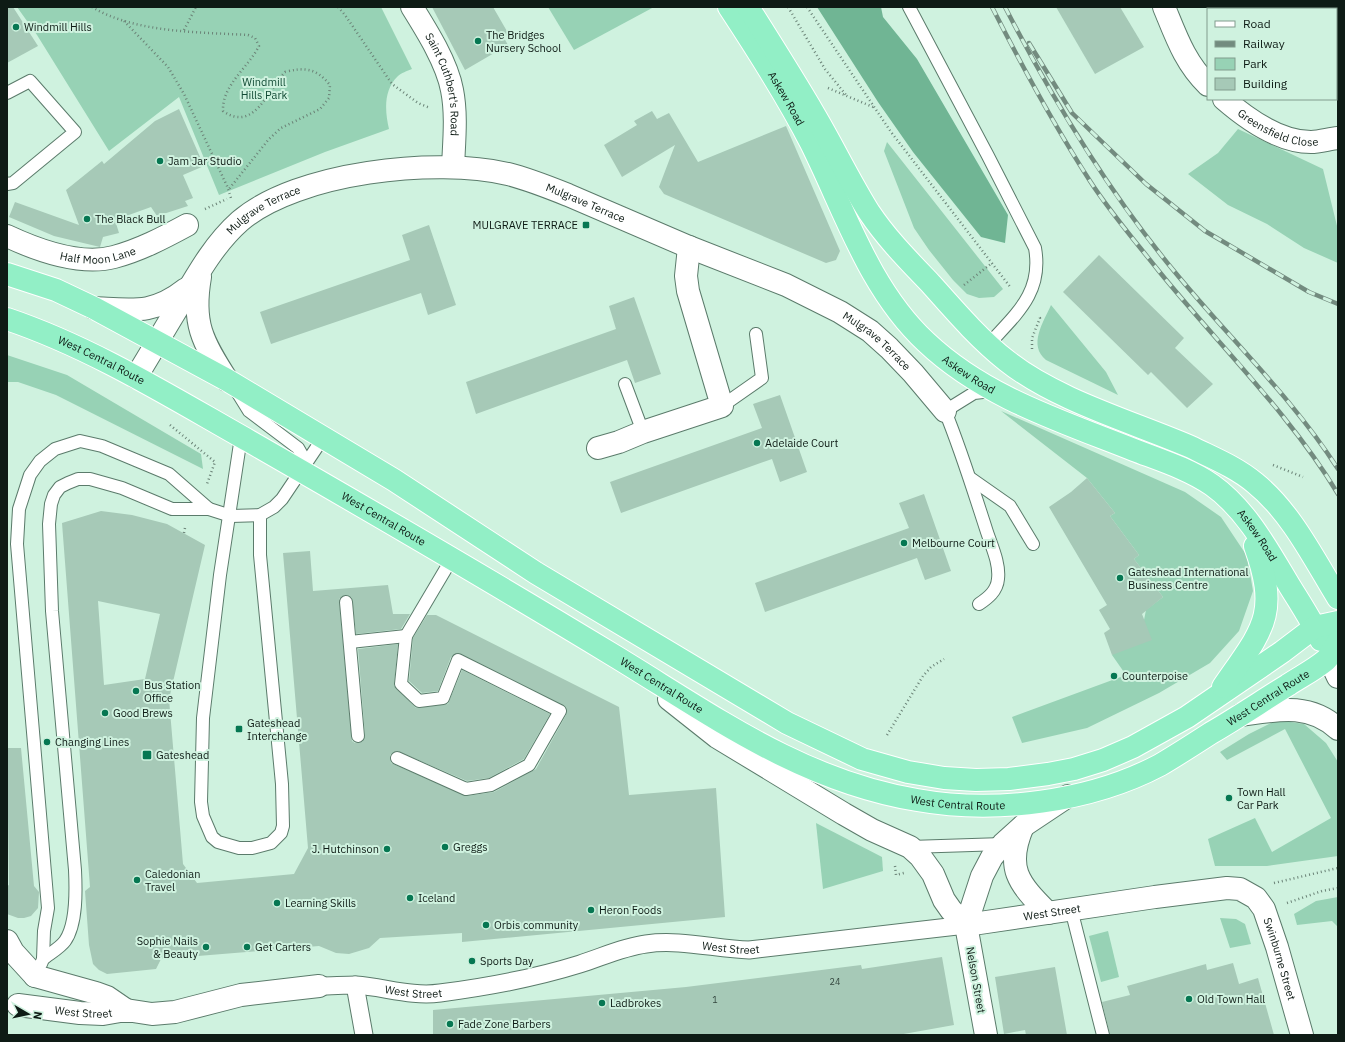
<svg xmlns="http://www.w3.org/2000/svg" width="1345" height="1042" viewBox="0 0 1345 1042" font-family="'IBM Plex Sans',sans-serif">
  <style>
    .green { fill: #97d2b5 }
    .forest { fill: #70b594 }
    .building { fill: #a6c9b7; fill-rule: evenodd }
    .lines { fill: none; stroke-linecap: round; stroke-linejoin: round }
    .service-casing { stroke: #5b7b6b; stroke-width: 14 }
    .pedestrian-casing { stroke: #5b7b6b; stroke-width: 19 }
    .minor-casing { stroke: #5b7b6b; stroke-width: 24 }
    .tertiary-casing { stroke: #5b7b6b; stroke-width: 24 }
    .trunk-casing { stroke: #fff; stroke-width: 24 }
    .path { stroke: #6b8377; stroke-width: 2.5; stroke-dasharray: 1 3; stroke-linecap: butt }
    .service { stroke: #fff; stroke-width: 12 }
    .pedestrian { stroke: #fff; stroke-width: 17 }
    .minor { stroke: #fff; stroke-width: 22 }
    .tertiary { stroke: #fff; stroke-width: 22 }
    .trunk { stroke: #92efc6; stroke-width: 22 }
    .rail-casing { stroke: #738b7f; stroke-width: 4.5 }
    .rail { stroke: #cff2df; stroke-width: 3; stroke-dasharray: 9; stroke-linecap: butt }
    .poi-dot { fill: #067752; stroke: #cff2df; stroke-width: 1.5 }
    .labels { text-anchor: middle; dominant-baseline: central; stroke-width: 4; stroke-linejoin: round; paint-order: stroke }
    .number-label { font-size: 9px; fill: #34463e }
    .poi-label { font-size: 11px; fill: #0e1b15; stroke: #cff2df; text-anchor: start }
    .park-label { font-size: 11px; fill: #114a34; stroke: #cff2df }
    .street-label { font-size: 11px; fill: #0e1b15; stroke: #cff2df }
  </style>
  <rect width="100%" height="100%" fill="#cff2df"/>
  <g class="green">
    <path d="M 17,7 L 381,7 L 412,69 C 407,71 401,73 398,76 C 383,90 385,112 389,129 L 325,152 L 219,195 L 179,97 L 109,151 L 37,35 Z"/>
    <path d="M 548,7 L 654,7 L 574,50 Z"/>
    <path d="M 1238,129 L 1323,169 L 1338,230 L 1338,263 L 1304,248 L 1267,224 L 1228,205 L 1188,174 L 1218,153 Z"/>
    <path d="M 887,142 L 1003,289 L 994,297 L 979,298 L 967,294 L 953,280 L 929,250 L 914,228 L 900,192 L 884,151 Z"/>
    <path d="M 1051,305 L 1106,372 L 1118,395 L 1046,360 C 1028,345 1043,323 1051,305 Z"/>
    <path d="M 7,355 L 67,375 L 201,454 L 203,469 L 56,395 L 18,382 L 7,382 Z"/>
    <path d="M 1001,411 L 1185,492 L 1221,517 L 1247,556 L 1253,591 L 1239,631 L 1210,663 L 1159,693 L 1087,728 L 1022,743 L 1012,717 L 1126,675 L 1112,655 L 1144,620 L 1146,610 L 1163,597 L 1134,559 L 1139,555 L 1110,516 L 1115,513 L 1087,478 Z"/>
    <path d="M 1277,720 L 1304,724 L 1326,743 L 1338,762 L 1338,856 L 1267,866 L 1215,866 L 1208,839 L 1255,818 L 1272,852 L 1331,818 L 1285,729 L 1227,760 L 1220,752 L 1249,734 Z"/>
    <path d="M 816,823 L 882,857 L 883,871 L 823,889 Z"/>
    <path d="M 1338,897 L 1338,927 L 1332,921 L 1297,925 L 1294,914 L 1316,901 Z"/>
    <path d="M 1220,918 L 1236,919 L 1245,924 L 1251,944 L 1230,948 Z"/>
    <path d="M 1108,931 L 1119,977 L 1101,982 L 1089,936 Z"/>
  </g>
  <path class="forest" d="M 817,7 L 881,7 L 883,17 L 917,59 L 1008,215 L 1005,243 L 981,237 L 913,152 L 878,102 Z"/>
  <g class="building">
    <path d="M 7,7 L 13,7 L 38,46 L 7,63 Z"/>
    <path d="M 432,7 L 493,7 L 508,33 L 504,38 L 508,45 L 465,70 Z"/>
    <path d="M 1056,7 L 1120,7 L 1144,47 L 1095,74 Z"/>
    <path d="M 179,109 L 204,166 L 183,175 L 193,198 L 185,201 L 188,206 L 157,216 L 151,207 L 115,220 L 119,233 L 103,237 L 100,247 L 54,236 L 9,217 L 15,202 L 79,225 L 66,190 L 102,161 L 104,164 L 155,121 Z"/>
    <path d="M 652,111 L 657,119 L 669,113 L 698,162 L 786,126 L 840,251 L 836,260 L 826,263 L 664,194 L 659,187 L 675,145 L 622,177 L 604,145 L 637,125 L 634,121 Z"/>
    <path d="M 429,225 L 456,305 L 428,315 L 421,293 L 271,344 L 260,312 L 410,260 L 402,235 Z"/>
    <path d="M 1099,255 L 1184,338 L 1175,348 L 1213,384 L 1187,408 L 1151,372 L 1148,375 L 1063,292 Z"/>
    <path d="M 634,297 L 661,374 L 635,383 L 627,360 L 476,414 L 466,382 L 616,329 L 609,306 Z"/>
    <path d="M 780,395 L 807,472 L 780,482 L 772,459 L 621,513 L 610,482 L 762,428 L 753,404 Z"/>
    <path d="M 1087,478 L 1115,513 L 1110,516 L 1139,555 L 1134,559 L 1163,597 L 1142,614 L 1152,640 L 1112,655 L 1104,633 L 1110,629 L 1099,610 L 1107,605 L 1049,507 L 1071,492 Z"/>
    <path d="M 924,494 L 951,571 L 925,580 L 917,558 L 765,612 L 755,583 L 909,528 L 899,503 Z"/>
    <path d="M 101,511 L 132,515 L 167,524 L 205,545 L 169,699 L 183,864 L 197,883 L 294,874 L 308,848 L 283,553 L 310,551 L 313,591 L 388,585 L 393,614 L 410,614 L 401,629 L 356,634 L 352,598 L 346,595 L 339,599 L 352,741 L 355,743 L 362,742 L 365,736 L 358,649 L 398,644 L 394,686 L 416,708 L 448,704 L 462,670 L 550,714 L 524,759 L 489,778 L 467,781 L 397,751 L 390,755 L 391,763 L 467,796 L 494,792 L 536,769 L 566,715 L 566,707 L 458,653 L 451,657 L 438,691 L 422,693 L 409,681 L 413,638 L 427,615 L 436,615 L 619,707 L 629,795 L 716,788 L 725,917 L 462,942 L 462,933 L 380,938 L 369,948 L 349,954 L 336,953 L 319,946 L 161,959 L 156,969 L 107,974 L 99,970 L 93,964 L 89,945 L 85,891 L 90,887 L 62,523 ZM 98,601 L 160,614 L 145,679 L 104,685 Z"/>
    <path d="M 7,748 L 21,748 L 34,886 L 39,892 L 38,908 L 31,916 L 24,918 L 18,918 L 7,914 L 7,886 L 9,885 Z"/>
    <path d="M 942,957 L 954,1025 L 898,1035 L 433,1035 L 433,1010 L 686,987 L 861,965 L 862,969 Z"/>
    <path d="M 1233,963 L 1239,984 L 1258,978 L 1274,1035 L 1110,1035 L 1102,1002 L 1130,995 L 1127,986 L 1206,964 L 1207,970 Z"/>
    <path d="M 1055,967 L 1067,1035 L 1026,1035 L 1025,1030 L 1004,1034 L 995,977 Z"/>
  </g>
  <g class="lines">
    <defs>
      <g id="service">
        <path d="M 909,7 L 988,156 L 1035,248 C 1043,293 1016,314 988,345"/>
        <path d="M 7,93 L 30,81 L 75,132 L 13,183 L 7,184"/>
        <path d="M 625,384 L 643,432"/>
        <path d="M 236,390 L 249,411 L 298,448 L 302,455 L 302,470"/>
        <path d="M 722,406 L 762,378 L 756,334"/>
        <path d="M 241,437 L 220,575 L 203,718 L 201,802 L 203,816 L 212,837 L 218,842 L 239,848 L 252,848 L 271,843 L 281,833 L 283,826 L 282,784 L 260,555 L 260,515"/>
        <path d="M 970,478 L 1010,506 L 1033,544"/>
        <path d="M 346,602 L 358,736"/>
        <path d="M 979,604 C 988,598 997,591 998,579 C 1000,563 991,545 986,529 C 973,489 961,450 945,411 L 974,393 L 992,391"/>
        <path d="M 350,642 L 406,636"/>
        <path d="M 397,758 L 466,789 L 491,785 L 529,765 L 560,711 L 458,660 L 443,698 L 419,701 L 401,684 L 406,636 L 451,560"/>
        <path d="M 910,847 L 1003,844"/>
        <path d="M 1071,909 L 1103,1035"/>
        <path d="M 43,959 C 49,954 60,948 65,941 C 77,924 76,890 75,870 L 52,611 L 49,524 L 51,504 L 54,495 L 60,487 L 68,483 L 78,479 L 90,479 L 122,488 L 172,509 L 209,509 L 231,516 L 260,515 L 274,507 L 282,499 L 323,438"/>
        <path d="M 41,964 L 43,959 L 44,931 L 48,908 L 17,544 L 19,509 L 30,475 L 40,461 L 55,449 L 80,441 L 102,446 L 169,474 L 209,509"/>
      </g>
      <g id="pedestrian">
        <path d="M 355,985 L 364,1035"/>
        <path id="s1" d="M 319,986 C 331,986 344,985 356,985 C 384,987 412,997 440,993 C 487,987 535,978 580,964 C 602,957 623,947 646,944 C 680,939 716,949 749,950 L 966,925"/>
      </g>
      <g id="minor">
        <path id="s2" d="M 412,7 C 427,31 447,63 452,90 C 457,115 454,142 453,167"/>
        <path d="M 1164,7 C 1176,36 1185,63 1208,85"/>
        <path id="s3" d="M 1224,99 C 1247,119 1279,142 1311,142 C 1319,142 1329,139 1338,138"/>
        <path id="s4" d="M 7,236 C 37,250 80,266 114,257 C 140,250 163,238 187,225"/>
        <path d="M 200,277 C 192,323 202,341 227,380"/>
        <path d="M 94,308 C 133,310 153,315 186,289"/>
        <path id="s5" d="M 136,377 C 151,353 165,328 180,304 C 197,275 214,244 240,221 C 297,172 436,157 508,174 C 528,179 548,187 568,195 L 689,247 L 786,285 L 840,312 L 870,331 L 889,348 L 913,373 L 945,411"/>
        <path d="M 598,448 L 619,442 L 643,432 L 722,406 L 688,291 L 686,276 L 689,247"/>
        <path d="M 1329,658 L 1338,677"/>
        <path d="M 1241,715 C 1276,710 1309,702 1338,729"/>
        <path d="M 1023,826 C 1005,868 1018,883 1048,913"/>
        <path id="s6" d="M 966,925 L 1155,897 L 1227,888 L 1240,889 L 1256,898 L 1264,909 L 1277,947 L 1302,1035"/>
        <path d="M 7,941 L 13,952 L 35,976"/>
        <path d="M 35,976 L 96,993 L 107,997 L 126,1010"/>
        <path id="s7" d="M 18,1005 L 80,1013 L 103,1014 L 126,1010 L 152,1014 L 175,1012 L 241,995 L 319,986"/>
      </g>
      <g id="tertiary">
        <path d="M 669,699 L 717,737 L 844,814 L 872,830 L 910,847 L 920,856 L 933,874 L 944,900 L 951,910 L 966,925"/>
        <path d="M 986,1035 L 966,925 L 982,876 L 992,857 L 1003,844 L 1023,826 L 1068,796"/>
      </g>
      <g id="trunk">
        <path id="s8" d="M 729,7 C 758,51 787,96 811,143 C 845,211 869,289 926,342 C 984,397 1061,421 1134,450 C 1160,460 1189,469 1212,485 C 1246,509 1268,550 1289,585 C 1300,603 1312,621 1321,640"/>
        <path d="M 748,7 C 770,42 793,78 814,114 C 833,146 849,180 869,212 C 887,239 909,261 931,284 C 955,311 979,339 1007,361 C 1056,400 1133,422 1191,447 C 1213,458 1236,467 1255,483 C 1291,512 1314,559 1338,598"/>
        <path d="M 7,274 L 56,290 L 94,308 L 227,380 L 394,480 L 536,573 L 787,723 L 862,759 L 908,772 L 944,778 L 976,780 L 1009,779 L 1048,774 L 1074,769 L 1103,760 L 1133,747 L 1187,717 L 1282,652 L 1315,627 L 1338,622"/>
        <path id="s9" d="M 7,319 C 93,348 171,397 249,441 C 371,511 493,582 613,655 C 712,715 801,781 917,800 C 995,814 1090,802 1160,765 C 1177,755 1194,744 1211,733 C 1237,718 1262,701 1288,685 C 1300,677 1314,670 1326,660 C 1331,655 1334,648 1338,642"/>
        <path d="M 1223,687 C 1262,630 1280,616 1255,546"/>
      </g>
    </defs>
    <use href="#service" class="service-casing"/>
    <use href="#pedestrian" class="pedestrian-casing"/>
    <use href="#minor" class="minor-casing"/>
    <use href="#tertiary" class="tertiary-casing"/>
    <use href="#trunk" class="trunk-casing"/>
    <g class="path">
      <path d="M 92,7 C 135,33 199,32 248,35 L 255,38 L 259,46 C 248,68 222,85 223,111 C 254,133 268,90 285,72 C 305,67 316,68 330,85 L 329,98 L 320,109 L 281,128 L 269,139 L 229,189"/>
      <path d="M 338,7 L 345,15 L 392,84 L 418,103 L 430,108"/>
      <path d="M 788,7 L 825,69 L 846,95"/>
      <path d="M 807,7 L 891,132 L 1011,288"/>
      <path d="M 124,21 L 168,67 L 184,94 L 227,186 L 231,198"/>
      <path d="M 184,30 L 196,7"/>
      <path d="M 828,88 L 873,107"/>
      <path d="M 205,209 L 227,199"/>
      <path d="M 964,285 L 992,263"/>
      <path d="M 1032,349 L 1032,338 L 1040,318 L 1038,316"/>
      <path d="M 170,425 L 215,462 L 207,484"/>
      <path d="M 1273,465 L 1303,477"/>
      <path d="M 184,533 L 185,528"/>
      <path d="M 887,735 L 923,676 L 931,667 L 944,659"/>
      <path d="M 895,866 L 896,875 L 904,873"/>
      <path d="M 1274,883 L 1338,868"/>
      <path d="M 1287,903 L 1322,891 L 1338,888"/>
    </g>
    <use href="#service" class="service"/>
    <use href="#pedestrian" class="pedestrian"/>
    <use href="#minor" class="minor"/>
    <use href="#tertiary" class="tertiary"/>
    <use href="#trunk" class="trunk"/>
    <defs>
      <g id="rail">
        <path d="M 992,7 C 1022,66 1054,125 1090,181 C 1110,212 1135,241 1158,270 C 1217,343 1290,414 1338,494"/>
        <path d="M 1005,7 C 1053,100 1107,190 1174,271 C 1228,337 1292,397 1338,469"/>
        <path d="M 1029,43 L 1072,113 L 1146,184 L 1205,231 L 1309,292 L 1338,304"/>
      </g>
    </defs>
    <use href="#rail" class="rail-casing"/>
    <use href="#rail" class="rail"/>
  </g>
  <g class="poi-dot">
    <circle cx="16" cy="27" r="4"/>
    <circle cx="478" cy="41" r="4"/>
    <circle cx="160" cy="161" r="4"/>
    <circle cx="87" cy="219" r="4"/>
    <rect x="582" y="221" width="8" height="8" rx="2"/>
    <circle cx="757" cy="443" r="4"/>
    <circle cx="904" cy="543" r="4"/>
    <circle cx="1120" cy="578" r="4"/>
    <circle cx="1114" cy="676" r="4"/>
    <circle cx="136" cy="691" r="4"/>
    <circle cx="105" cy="713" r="4"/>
    <rect x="235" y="725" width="8" height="8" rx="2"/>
    <circle cx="47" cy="742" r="4"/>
    <rect x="142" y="750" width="10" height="10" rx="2"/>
    <circle cx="1229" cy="798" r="4"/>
    <circle cx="445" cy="847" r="4"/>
    <circle cx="387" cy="849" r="4"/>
    <circle cx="137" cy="880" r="4"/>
    <circle cx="410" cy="898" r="4"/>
    <circle cx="277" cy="903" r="4"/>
    <circle cx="591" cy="910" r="4"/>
    <circle cx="486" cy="925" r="4"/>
    <circle cx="206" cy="947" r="4"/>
    <circle cx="247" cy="947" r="4"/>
    <circle cx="472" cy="961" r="4"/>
    <circle cx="1189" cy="999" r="4"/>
    <circle cx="602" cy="1003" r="4"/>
    <circle cx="450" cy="1024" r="4"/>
  </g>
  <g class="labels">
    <g class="number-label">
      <text x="835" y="981">24</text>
      <text x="715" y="999">1</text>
    </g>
    <g class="poi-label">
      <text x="24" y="27">Windmill Hills</text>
      <text x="486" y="35">The Bridges<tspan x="486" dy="13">Nursery School</tspan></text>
      <text x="168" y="161">Jam Jar Studio</text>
      <text x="95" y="219">The Black Bull</text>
      <text x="578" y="225" text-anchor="end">MULGRAVE TERRACE</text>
      <text x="765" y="443">Adelaide Court</text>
      <text x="912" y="543">Melbourne Court</text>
      <text x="1128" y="572">Gateshead International<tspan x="1128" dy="13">Business Centre</tspan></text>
      <text x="1122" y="676">Counterpoise</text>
      <text x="144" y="685">Bus Station<tspan x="144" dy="13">Office</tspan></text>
      <text x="113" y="713">Good Brews</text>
      <text x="247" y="723">Gateshead<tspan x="247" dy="13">Interchange</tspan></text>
      <text x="55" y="742">Changing Lines</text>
      <text x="156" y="755">Gateshead</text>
      <text x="1237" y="792">Town Hall<tspan x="1237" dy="13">Car Park</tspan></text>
      <text x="453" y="847">Greggs</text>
      <text x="379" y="849" text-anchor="end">J. Hutchinson</text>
      <text x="145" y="874">Caledonian<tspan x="145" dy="13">Travel</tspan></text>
      <text x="418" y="898">Iceland</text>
      <text x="285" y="903">Learning Skills</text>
      <text x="599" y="910">Heron Foods</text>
      <text x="494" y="925">Orbis community</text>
      <text x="198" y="941" text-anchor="end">Sophie Nails<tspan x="198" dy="13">&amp; Beauty</tspan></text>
      <text x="255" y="947">Get Carters</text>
      <text x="480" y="961">Sports Day</text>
      <text x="1197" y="999">Old Town Hall</text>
      <text x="610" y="1003">Ladbrokes</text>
      <text x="458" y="1024">Fade Zone Barbers</text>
    </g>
    <g class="park-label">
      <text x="264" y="82">Windmill<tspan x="264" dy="13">Hills Park</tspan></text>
    </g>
    <g class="street-label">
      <text stroke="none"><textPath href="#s2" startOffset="85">Saint Cuthbert's Road</textPath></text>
      <text stroke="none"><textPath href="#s8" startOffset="108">Askew Road</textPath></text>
      <text stroke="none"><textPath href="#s3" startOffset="63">Greensfield Close</textPath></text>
      <text stroke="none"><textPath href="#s5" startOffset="550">Mulgrave Terrace</textPath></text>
      <text stroke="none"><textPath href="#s5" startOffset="214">Mulgrave Terrace</textPath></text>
      <text stroke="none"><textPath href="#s4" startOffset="95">Half Moon Lane</textPath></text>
      <text stroke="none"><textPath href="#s5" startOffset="874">Mulgrave Terrace</textPath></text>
      <text stroke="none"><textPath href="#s9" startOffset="103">West Central Route</textPath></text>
      <text stroke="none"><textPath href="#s8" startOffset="444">Askew Road</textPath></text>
      <text stroke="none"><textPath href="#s9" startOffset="427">West Central Route</textPath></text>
      <text stroke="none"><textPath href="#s8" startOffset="780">Askew Road</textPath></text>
      <text stroke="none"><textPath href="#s9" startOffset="751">West Central Route</textPath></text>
      <text stroke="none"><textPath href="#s9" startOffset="1410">West Central Route</textPath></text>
      <text stroke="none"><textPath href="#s9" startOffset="1074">West Central Route</textPath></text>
      <text stroke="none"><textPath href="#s6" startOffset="87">West Street</textPath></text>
      <text stroke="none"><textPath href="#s1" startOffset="419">West Street</textPath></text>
      <text stroke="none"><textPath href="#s6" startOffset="361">Swinburne Street</textPath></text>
      <text transform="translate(976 980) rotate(80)">Nelson Street</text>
      <text stroke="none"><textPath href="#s1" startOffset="95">West Street</textPath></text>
      <text stroke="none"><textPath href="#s7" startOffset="66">West Street</textPath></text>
    </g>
  </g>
  <rect width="1345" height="1042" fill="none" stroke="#0e1b15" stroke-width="16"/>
  <rect x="1207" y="8" width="130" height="92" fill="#cff2df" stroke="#829c8e"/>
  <rect x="1215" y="21" width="20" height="6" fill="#ffffff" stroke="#829c8e"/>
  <text x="1243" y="28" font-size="12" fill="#0e1b15">Road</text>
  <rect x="1215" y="41" width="20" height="6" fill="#738b7f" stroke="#829c8e"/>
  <text x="1243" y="48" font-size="12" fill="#0e1b15">Railway</text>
  <rect x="1215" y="58" width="20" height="12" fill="#97d2b5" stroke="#829c8e"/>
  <text x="1243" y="68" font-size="12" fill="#0e1b15">Park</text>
  <rect x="1215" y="78" width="20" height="12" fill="#a6c9b7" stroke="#829c8e"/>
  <text x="1243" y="88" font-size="12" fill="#0e1b15">Building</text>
  <g transform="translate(28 1014) rotate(99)" stroke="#cff2df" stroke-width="3" paint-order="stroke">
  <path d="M0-3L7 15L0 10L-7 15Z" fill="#0e1b15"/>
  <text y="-6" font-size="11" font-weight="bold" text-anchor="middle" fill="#0e1b15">N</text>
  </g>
</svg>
